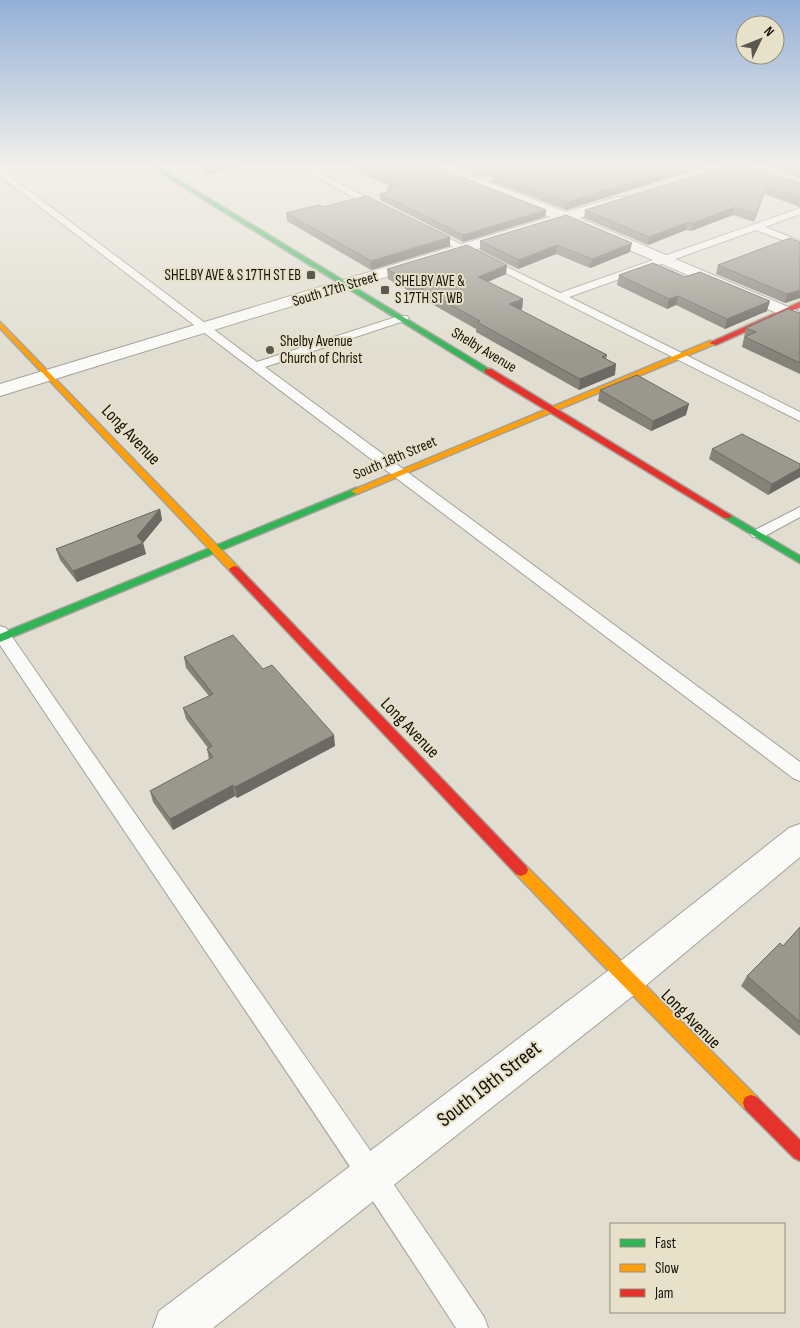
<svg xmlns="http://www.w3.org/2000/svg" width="800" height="1328" viewBox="0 0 800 1328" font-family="'Sofia Sans Condensed',sans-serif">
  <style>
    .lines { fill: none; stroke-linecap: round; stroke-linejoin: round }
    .lane-casing { stroke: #a4a197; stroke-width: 2 }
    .street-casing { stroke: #a4a197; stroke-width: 2 }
    .fast-casing { stroke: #a4a197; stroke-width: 3 }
    .slow-casing { stroke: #a4a197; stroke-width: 3 }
    .jam-casing { stroke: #a4a197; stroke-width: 3 }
    .lane { fill: #fafaf8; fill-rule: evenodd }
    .street { fill: #fafaf8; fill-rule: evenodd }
    .fast { fill: #30b455; fill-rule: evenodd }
    .slow { fill: #ff9f0a; fill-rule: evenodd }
    .jam { fill: #e5322d; fill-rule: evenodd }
    .wall { fill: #848279 }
    .shaded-wall { fill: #6c6a63 }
    .building { fill: #9a978d; stroke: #6c6a63 }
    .poi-dot { fill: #5b594f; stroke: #e8e1ca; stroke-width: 2 }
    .labels { text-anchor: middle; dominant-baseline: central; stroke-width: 4; stroke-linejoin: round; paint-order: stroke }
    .far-poi-label { font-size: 15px; fill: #131109; stroke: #e8e1ca; text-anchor: start }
    .far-street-label { font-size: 15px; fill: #131109; stroke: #e8e1ca }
    .street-label { font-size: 18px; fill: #131109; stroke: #e8e1ca }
    .near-street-label { font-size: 21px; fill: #131109; stroke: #e8e1ca }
  </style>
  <rect width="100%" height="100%" fill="#e1ded1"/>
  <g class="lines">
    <defs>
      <g id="lane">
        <path d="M 298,167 L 309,167 L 386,208 L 381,211 L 378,210 Z"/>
        <path d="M 518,167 L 532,167 L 476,185 L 472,182 Z"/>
        <path d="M 0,169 L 257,362 L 399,316 L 407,316 L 409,318 L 407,320 L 265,367 L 800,762 L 800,781 L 793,778 L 194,325 L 0,176 Z"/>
        <path d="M 800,208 L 800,214 L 765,227 L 800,241 L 800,247 L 756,230 L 569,297 L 800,412 L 800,421 L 424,232 L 426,230 L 432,230 L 560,293 Z"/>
        <path d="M 800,507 L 800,517 L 763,537 L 753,537 L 750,534 L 753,531 Z"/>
        <path d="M 0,626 L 6,628 C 164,858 328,1085 484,1317 L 488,1328 L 456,1328 C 307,1098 151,873 0,645 Z"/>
      </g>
      <g id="street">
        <path d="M 428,167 L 447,167 L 566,212 L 617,197 L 627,197 L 629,200 L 627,203 L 579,218 L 800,312 L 800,323 L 564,222 L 0,396 L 0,384 L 551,217 L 429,170 Z"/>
        <path d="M 800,824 L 800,857 L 639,991 L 213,1328 L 153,1328 L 159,1311 L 613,967 L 789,828 Z"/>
      </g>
      <g id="fast">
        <path d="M 151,167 L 157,167 L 492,371 L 485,373 Z"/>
        <path d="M 356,488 L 359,489 L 359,493 L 0,642 L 0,634 Z"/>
        <path d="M 727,513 L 800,556 L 800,563 L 724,518 L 724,514 Z"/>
      </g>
      <g id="slow">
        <path d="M 0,322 L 238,567 L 239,569 L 238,571 L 230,571 L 0,328 Z"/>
        <path d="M 710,341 L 717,343 L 359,493 L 356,494 L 351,491 Z"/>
        <path d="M 521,864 L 526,866 L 757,1097 L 759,1103 L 757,1109 L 751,1111 L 745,1109 L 594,956 L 516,874 L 514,870 L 516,866 Z"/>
      </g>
      <g id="jam">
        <path d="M 800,302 L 800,307 L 716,345 L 709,343 Z"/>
        <path d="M 485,369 L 491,369 L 732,516 L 730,518 L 724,518 L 485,373 Z"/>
        <path d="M 234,566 L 238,567 L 526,866 L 528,870 L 526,874 L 521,876 L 516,874 L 230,571 L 229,569 Z"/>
        <path d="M 751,1095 L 757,1097 L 800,1140 L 800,1161 L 794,1158 L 745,1109 L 743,1103 L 745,1097 Z"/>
      </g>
    </defs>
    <use href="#lane" class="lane-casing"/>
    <use href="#street" class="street-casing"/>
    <use href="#fast" class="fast-casing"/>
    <use href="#slow" class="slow-casing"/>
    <use href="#jam" class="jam-casing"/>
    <use href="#lane" class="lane"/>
    <use href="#street" class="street"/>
    <use href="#fast" class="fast"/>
    <use href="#slow" class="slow"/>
    <use href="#jam" class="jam"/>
  </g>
  <g class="wall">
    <path d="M 193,167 L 240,167 L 207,175 Z"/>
    <path d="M 349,167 L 435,167 L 546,210 L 545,217 L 463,242 L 380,200 L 380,194 L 387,192 L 387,187 L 391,186 L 369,177 Z"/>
    <path d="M 453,167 L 511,167 L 480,177 Z"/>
    <path d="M 704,167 L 566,210 L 492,182 L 492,174 Z"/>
    <path d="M 768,167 L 800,167 L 800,178 Z"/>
    <path d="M 800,183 L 800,207 L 764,194 L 754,222 L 733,215 L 691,231 L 686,230 L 648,245 L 584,218 L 585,210 Z"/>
    <path d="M 286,213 L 450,246 L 371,270 L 287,221 Z"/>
    <path d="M 566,215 L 630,252 L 590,268 L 556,254 L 518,269 L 480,250 L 480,241 Z"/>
    <path d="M 718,265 L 800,298 L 785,303 L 716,274 Z"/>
    <path d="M 387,269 L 506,274 L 488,282 L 523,299 L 522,309 L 520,310 L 607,355 L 606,359 L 615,375 L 579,390 L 476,332 L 476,329 L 388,279 Z"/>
    <path d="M 619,275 L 685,277 L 767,311 L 725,329 L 676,305 L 667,309 L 617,285 Z"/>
    <path d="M 800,313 L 800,374 L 742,347 L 746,328 Z"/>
    <path d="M 600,390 L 686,415 L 651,431 L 598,401 Z"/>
    <path d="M 712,449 L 800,464 L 768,495 L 709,459 Z"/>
    <path d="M 160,509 L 162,520 L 143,543 L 146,554 L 77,582 L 60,560 L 56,549 Z"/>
    <path d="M 184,657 L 263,669 L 335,746 L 237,798 L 235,796 L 173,830 L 153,802 L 150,791 L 209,760 L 207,749 L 208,748 L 186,719 L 183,708 L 209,696 L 186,668 Z"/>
    <path d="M 800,927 L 800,1036 L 741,986 L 747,976 L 783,946 Z"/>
  </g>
  <g class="shaded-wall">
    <path d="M 213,167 L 240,167 L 207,175 L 206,169 Z"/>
    <path d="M 492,167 L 511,167 L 480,177 L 480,171 Z"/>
    <path d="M 681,167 L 704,167 L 566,210 L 567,202 Z"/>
    <path d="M 766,187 L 764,194 L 754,222 L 756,214 Z"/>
    <path d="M 735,207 L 733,215 L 691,231 L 693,223 Z"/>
    <path d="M 546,210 L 545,217 L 463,242 L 463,235 Z"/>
    <path d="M 688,222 L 686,230 L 648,245 L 649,237 Z"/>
    <path d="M 450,237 L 450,246 L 371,270 L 371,261 Z"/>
    <path d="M 632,243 L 630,252 L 590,268 L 592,259 Z"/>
    <path d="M 557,245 L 556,254 L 518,269 L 519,260 Z"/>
    <path d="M 507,265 L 506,274 L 477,286 L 478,277 Z"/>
    <path d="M 800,290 L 800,298 L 785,303 L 787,294 Z"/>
    <path d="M 678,296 L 676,305 L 667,309 L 669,299 Z"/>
    <path d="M 523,299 L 522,309 L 509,314 L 509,304 Z"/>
    <path d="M 770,301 L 767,311 L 725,329 L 727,319 Z"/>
    <path d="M 616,364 L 615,375 L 579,390 L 580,379 Z"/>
    <path d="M 689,404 L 686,415 L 651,431 L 653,421 Z"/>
    <path d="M 800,468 L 800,477 L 768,495 L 772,484 Z"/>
    <path d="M 160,509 L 162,520 L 143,543 L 146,554 L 77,582 L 73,571 L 137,536 Z"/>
    <path d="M 334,735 L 335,746 L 237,798 L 235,787 Z"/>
    <path d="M 233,785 L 235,796 L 173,830 L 170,819 Z"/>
  </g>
  <g class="building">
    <path d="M 362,167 L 435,167 L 546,210 L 463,235 L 380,194 L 393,190 L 387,187 L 402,183 Z"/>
    <path d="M 470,167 L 492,167 L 480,171 Z"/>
    <path d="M 515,167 L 681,167 L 567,202 L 492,174 Z"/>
    <path d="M 724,167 L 752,167 L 800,183 L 800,198 L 766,187 L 756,214 L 735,207 L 693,223 L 688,222 L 649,237 L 585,210 Z"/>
    <path d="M 792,167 L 800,167 L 800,170 Z"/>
    <path d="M 366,196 L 450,237 L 371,261 L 286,213 L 319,205 L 323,207 Z"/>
    <path d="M 566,215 L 632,243 L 592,259 L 557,245 L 519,260 L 480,241 Z"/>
    <path d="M 790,238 L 800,242 L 800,290 L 787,294 L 718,265 Z"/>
    <path d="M 467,245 L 507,265 L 478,277 L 523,299 L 509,304 L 607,355 L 602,357 L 616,364 L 580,379 L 477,322 L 480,321 L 387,269 Z"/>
    <path d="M 653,263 L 685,277 L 700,272 L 770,301 L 727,319 L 678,296 L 669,299 L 619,275 Z"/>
    <path d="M 788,309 L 800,313 L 800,363 L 745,337 L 756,332 L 746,328 Z"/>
    <path d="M 637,375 L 689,404 L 653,421 L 600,390 Z"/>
    <path d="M 742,434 L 800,464 L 800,468 L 772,484 L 712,449 Z"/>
    <path d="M 160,509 L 137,536 L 143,543 L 73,571 L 56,549 Z"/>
    <path d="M 233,635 L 263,669 L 272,665 L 334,735 L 235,787 L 233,785 L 170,819 L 150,791 L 213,757 L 207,749 L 212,746 L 183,708 L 213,694 L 184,657 Z"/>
    <path d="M 800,927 L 800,1022 L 747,976 L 780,943 L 783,946 Z"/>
  </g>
  <linearGradient id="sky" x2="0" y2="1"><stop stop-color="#94b0d7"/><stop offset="0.47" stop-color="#f2f0ea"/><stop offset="1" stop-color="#f2f0ea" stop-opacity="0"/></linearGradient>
  <rect width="800" height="353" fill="url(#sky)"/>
  <g class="poi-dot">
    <rect x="306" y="270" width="10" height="10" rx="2.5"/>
    <rect x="380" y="285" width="10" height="10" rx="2.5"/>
    <circle cx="270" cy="350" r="5"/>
  </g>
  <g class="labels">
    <g class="far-poi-label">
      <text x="301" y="275" text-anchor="end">SHELBY AVE &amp; S 17TH ST EB</text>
      <text x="395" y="281">SHELBY AVE &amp;<tspan x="395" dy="17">S 17TH ST WB</tspan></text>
      <text x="280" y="341">Shelby Avenue<tspan x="280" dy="17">Church of Christ</tspan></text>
    </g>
    <g class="far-street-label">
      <text transform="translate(335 289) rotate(-17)">South 17th Street</text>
      <text transform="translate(484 350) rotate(31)">Shelby Avenue</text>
      <text transform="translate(395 458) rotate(-23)">South 18th Street</text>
    </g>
    <g class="street-label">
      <text transform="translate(131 435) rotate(46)">Long Avenue</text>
      <text transform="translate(410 728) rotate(46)">Long Avenue</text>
      <text transform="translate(691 1019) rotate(45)">Long Avenue</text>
    </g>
    <g class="near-street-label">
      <text transform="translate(489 1084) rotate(-38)">South 19th Street</text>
    </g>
  </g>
  <rect x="610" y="1223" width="175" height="90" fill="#e8e1ca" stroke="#938e7d"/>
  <rect x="620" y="1239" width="25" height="8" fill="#30b455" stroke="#938e7d"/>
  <text x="655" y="1248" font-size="15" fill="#131109">Fast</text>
  <rect x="620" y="1264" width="25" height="8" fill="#ff9f0a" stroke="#938e7d"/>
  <text x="655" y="1273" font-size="15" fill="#131109">Slow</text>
  <rect x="620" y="1289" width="25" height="8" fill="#e5322d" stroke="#938e7d"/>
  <text x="655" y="1298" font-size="15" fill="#131109">Jam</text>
  <g transform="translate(760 40) rotate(47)"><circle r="24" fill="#e8e1ca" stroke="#938e7d"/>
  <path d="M0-4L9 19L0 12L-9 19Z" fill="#5b594f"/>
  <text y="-8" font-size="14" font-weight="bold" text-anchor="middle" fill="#131109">N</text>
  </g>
</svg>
